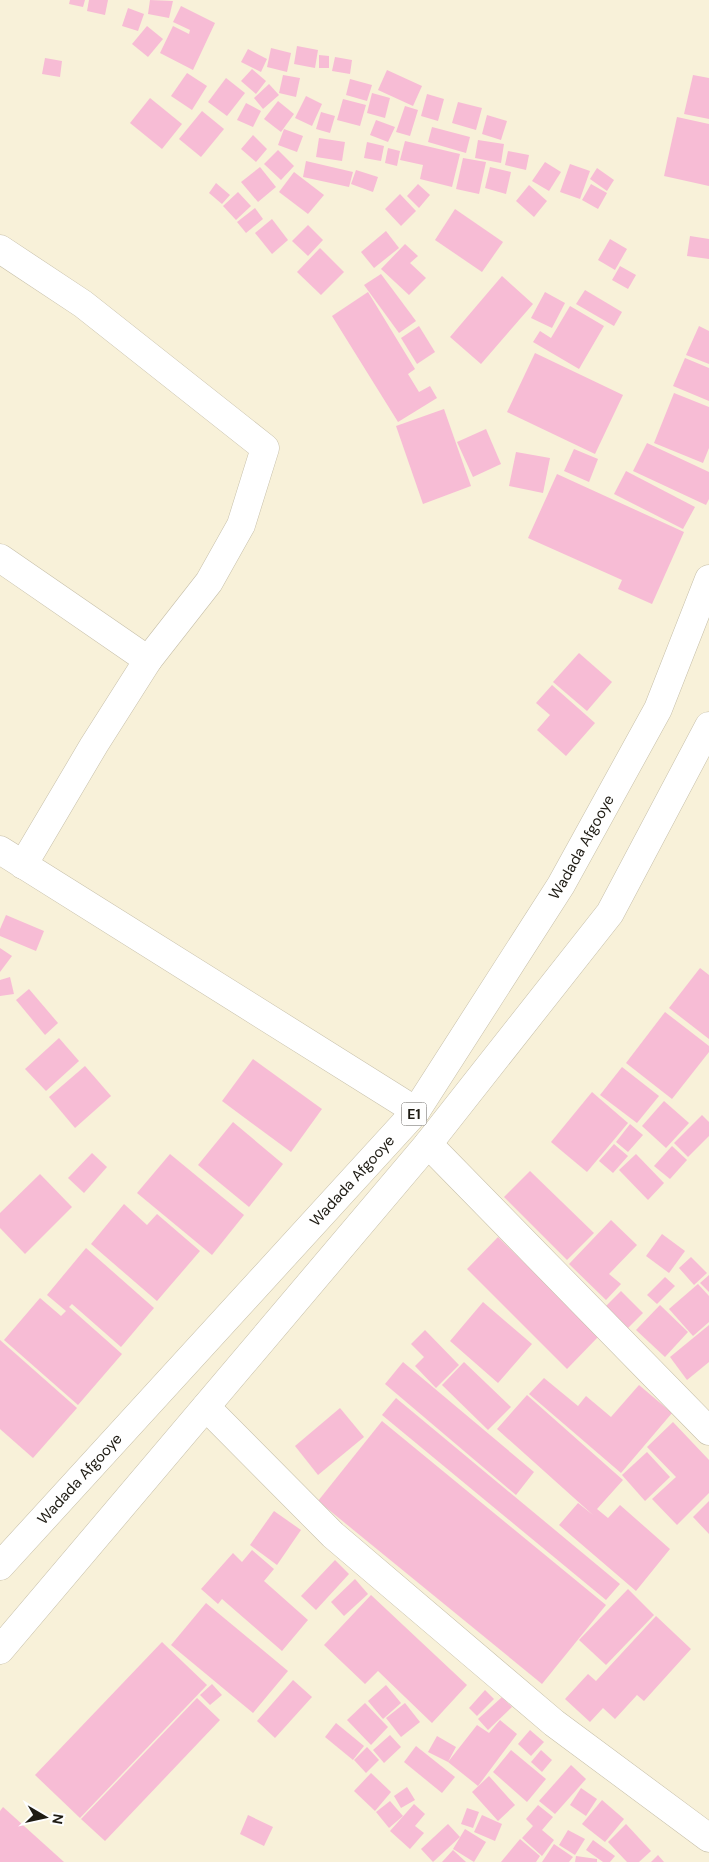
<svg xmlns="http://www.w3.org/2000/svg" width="709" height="1862" viewBox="0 0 709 1862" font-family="'DM Sans',sans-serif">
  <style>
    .building { fill: #f7bcd5 }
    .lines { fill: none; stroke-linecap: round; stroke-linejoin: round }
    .minor-casing { stroke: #c6bfa9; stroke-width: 29 }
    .highway-casing { stroke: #c6bfa9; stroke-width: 29 }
    .minor { stroke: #fff; stroke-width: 28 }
    .highway { stroke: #fff; stroke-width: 28 }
    .labels { text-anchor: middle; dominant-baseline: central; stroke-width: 5; stroke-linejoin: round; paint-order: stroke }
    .shield { fill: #fefefe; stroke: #615f5a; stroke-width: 1 }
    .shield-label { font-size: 14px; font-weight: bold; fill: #1e1b13 }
    .street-label { font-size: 15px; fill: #1e1b13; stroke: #fefefe }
  </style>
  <rect width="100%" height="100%" fill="#f8f1d9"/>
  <g class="building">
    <path d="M 70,0 L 85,0 L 83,7 L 69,4 Z"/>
    <path d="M 89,0 L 108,0 L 105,15 L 87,11 Z"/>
    <path d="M 150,0 L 173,1 L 169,18 L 148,14 Z"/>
    <path d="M 181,6 L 215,23 L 193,70 L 160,53 L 173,26 L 189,34 L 190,30 L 173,22 Z"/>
    <path d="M 128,8 L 144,14 L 138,31 L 122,26 Z"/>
    <path d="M 147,26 L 163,39 L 148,57 L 132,44 Z"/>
    <path d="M 297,46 L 318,50 L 315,68 L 294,64 Z"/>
    <path d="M 271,48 L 291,53 L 287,72 L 267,67 Z"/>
    <path d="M 248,49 L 267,59 L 261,72 L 241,62 Z"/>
    <path d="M 319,55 L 329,56 L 329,68 L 319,68 Z"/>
    <path d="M 335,57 L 352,60 L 350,74 L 332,71 Z"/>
    <path d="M 45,58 L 62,61 L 60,77 L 42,74 Z"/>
    <path d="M 252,69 L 266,81 L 256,94 L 241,81 Z"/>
    <path d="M 387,70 L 422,86 L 413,106 L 378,90 Z"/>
    <path d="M 187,73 L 207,86 L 192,110 L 171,96 Z"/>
    <path d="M 283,75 L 300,78 L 296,97 L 279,93 Z"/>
    <path d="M 693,75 L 709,78 L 709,119 L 684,114 Z"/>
    <path d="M 226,78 L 245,93 L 227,116 L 208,102 Z"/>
    <path d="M 350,79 L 372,85 L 367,101 L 346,95 Z"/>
    <path d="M 269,84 L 279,95 L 263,109 L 254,98 Z"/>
    <path d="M 372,93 L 390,98 L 385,118 L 367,113 Z"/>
    <path d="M 427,94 L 444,99 L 438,121 L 421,116 Z"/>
    <path d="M 306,96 L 322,104 L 312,126 L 295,118 Z"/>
    <path d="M 150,98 L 182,124 L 162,149 L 130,123 Z"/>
    <path d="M 343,99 L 366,105 L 360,126 L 337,120 Z"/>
    <path d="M 278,101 L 294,114 L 281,132 L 264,119 Z"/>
    <path d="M 458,102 L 482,108 L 476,130 L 452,123 Z"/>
    <path d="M 246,103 L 261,111 L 253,127 L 237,120 Z"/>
    <path d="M 405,106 L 418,110 L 410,136 L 396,132 Z"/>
    <path d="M 202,111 L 224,129 L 201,157 L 179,139 Z"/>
    <path d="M 321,112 L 335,116 L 330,133 L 316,129 Z"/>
    <path d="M 487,115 L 507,121 L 501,140 L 482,134 Z"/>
    <path d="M 677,117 L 709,124 L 709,186 L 664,176 Z"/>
    <path d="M 376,120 L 395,127 L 388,142 L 370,135 Z"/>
    <path d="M 432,127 L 470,137 L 466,153 L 428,142 Z"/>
    <path d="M 284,129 L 303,136 L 297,152 L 278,145 Z"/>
    <path d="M 253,135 L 267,149 L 256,162 L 241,149 Z"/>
    <path d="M 319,138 L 345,142 L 342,161 L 316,157 Z"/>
    <path d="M 478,140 L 504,144 L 501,163 L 475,158 Z"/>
    <path d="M 405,141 L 460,154 L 452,187 L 420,179 L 423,165 L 400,160 Z"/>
    <path d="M 367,142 L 384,146 L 381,161 L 364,158 Z"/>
    <path d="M 388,148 L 400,151 L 397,166 L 385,163 Z"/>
    <path d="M 278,150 L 294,166 L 281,180 L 264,164 Z"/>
    <path d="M 508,151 L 529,155 L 526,170 L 505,165 Z"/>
    <path d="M 463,158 L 486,162 L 479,194 L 456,189 Z"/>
    <path d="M 306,161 L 353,172 L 349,187 L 303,177 Z"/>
    <path d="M 545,162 L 561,172 L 549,191 L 532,181 Z"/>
    <path d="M 570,164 L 590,171 L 580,199 L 560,192 Z"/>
    <path d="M 260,167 L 276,187 L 258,202 L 241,182 Z"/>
    <path d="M 490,167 L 511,172 L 506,194 L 485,188 Z"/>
    <path d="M 597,168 L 614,180 L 607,191 L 590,179 Z"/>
    <path d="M 356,170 L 378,177 L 373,192 L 351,184 Z"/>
    <path d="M 294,172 L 324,195 L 308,214 L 279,192 Z"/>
    <path d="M 216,183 L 230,195 L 222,204 L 209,193 Z"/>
    <path d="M 418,184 L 430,195 L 419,208 L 407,196 Z"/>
    <path d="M 591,184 L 607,193 L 598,209 L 582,200 Z"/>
    <path d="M 529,185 L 547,201 L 534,217 L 516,201 Z"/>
    <path d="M 238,192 L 251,206 L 236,220 L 223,206 Z"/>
    <path d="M 400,194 L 416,211 L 401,226 L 385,209 Z"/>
    <path d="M 255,208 L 263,219 L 246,233 L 237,222 Z"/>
    <path d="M 455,209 L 503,242 L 482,272 L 435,240 Z"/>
    <path d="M 272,219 L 288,240 L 272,254 L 255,233 Z"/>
    <path d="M 308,225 L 323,240 L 308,256 L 292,241 Z"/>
    <path d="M 386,231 L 399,248 L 374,268 L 361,252 Z"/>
    <path d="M 690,236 L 709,239 L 709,259 L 687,256 Z"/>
    <path d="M 610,239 L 627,249 L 615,270 L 598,260 Z"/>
    <path d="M 405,244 L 418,256 L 410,263 L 426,278 L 409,295 L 381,269 Z"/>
    <path d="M 320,248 L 344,272 L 321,295 L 297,272 Z"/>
    <path d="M 620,266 L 636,275 L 628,289 L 612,280 Z"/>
    <path d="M 381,274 L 416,321 L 399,333 L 364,285 Z"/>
    <path d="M 502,276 L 533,304 L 481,364 L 450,337 Z"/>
    <path d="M 585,290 L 622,312 L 614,326 L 576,304 Z"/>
    <path d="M 368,292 L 415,369 L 408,374 L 419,392 L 430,386 L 437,398 L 398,422 L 332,316 Z"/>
    <path d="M 545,292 L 565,303 L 552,328 L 531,318 Z"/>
    <path d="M 570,306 L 604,326 L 579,369 L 533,342 L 540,331 L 551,338 Z"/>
    <path d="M 419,326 L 435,352 L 417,364 L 401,338 Z"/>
    <path d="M 699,326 L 709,331 L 709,364 L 686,355 Z"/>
    <path d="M 535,353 L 623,395 L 595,454 L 507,412 Z"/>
    <path d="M 685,358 L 709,368 L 709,401 L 673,386 Z"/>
    <path d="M 674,393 L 709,407 L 709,448 L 703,463 L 654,443 Z"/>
    <path d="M 444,409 L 471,486 L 423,504 L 396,426 Z"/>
    <path d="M 486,429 L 501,464 L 473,477 L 457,442 Z"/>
    <path d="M 647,443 L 709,472 L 709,499 L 706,505 L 633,471 Z"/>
    <path d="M 574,449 L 598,459 L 589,482 L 564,471 Z"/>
    <path d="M 516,452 L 550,458 L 543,493 L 509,486 Z"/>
    <path d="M 626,471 L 695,507 L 683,529 L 614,494 Z"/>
    <path d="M 557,474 L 684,532 L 652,604 L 618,589 L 622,580 L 528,538 Z"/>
    <path d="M 579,653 L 612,682 L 587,711 L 553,682 Z"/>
    <path d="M 552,685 L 595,723 L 566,756 L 537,730 L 550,715 L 536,703 Z"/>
    <path d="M 6,915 L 44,931 L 36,951 L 0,936 L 0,929 Z"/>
    <path d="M 0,948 L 12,956 L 0,972 Z"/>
    <path d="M 700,968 L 709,975 L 709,1039 L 669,1008 Z"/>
    <path d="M 10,977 L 14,994 L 0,996 L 0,980 Z"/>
    <path d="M 29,989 L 58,1023 L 45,1035 L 16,1000 Z"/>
    <path d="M 665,1012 L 709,1046 L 709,1052 L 672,1099 L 626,1063 Z"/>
    <path d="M 59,1038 L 79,1061 L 46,1091 L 25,1069 Z"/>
    <path d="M 253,1059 L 322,1109 L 291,1152 L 222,1101 Z"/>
    <path d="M 85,1066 L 111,1096 L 75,1128 L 49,1097 Z"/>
    <path d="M 622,1067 L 659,1096 L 637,1123 L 600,1095 Z"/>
    <path d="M 592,1092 L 628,1123 L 587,1172 L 551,1142 Z"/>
    <path d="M 664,1101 L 689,1123 L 666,1148 L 642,1126 Z"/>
    <path d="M 702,1115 L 709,1122 L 709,1136 L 688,1157 L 674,1143 Z"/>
    <path d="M 233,1122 L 283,1164 L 249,1207 L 198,1165 Z"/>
    <path d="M 630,1124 L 643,1135 L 628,1152 L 616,1142 Z"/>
    <path d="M 614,1144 L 628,1156 L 613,1173 L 599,1161 Z"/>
    <path d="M 672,1146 L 687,1160 L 670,1179 L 654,1166 Z"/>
    <path d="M 92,1153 L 107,1167 L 84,1193 L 68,1178 Z"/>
    <path d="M 170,1154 L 244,1215 L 212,1255 L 137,1193 Z"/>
    <path d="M 636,1154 L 664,1183 L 648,1200 L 619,1170 Z"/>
    <path d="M 530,1171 L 594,1233 L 567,1260 L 504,1197 Z"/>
    <path d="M 40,1174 L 72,1207 L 25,1254 L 0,1228 L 0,1213 Z"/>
    <path d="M 124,1204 L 147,1225 L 157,1214 L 200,1251 L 157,1301 L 91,1244 Z"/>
    <path d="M 611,1220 L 637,1245 L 609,1274 L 621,1284 L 606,1300 L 569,1264 Z"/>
    <path d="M 662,1234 L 685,1251 L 669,1273 L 646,1256 Z"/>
    <path d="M 498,1237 L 599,1336 L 567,1369 L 467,1269 Z"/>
    <path d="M 86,1248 L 154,1308 L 121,1347 L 72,1304 L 69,1307 L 122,1354 L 78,1405 L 4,1340 L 40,1298 L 61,1316 L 66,1311 L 47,1295 Z"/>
    <path d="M 691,1257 L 707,1273 L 694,1285 L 679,1268 Z"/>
    <path d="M 709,1275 L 709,1292 L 700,1283 Z"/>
    <path d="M 665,1277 L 675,1286 L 657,1304 L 647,1295 Z"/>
    <path d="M 698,1284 L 709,1296 L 709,1322 L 693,1336 L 669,1309 Z"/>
    <path d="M 621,1291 L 643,1313 L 626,1330 L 604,1308 Z"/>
    <path d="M 483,1302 L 532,1344 L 498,1383 L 450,1341 Z"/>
    <path d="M 660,1305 L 688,1332 L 665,1357 L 636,1330 Z"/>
    <path d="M 709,1325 L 709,1362 L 687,1380 L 670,1357 Z"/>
    <path d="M 425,1330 L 459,1365 L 436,1388 L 415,1366 L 424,1357 L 411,1344 Z"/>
    <path d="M 0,1340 L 77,1408 L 33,1458 L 0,1429 Z"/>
    <path d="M 403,1362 L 534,1472 L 516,1495 L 385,1384 Z"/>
    <path d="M 464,1362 L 511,1407 L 488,1430 L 442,1385 Z"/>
    <path d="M 544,1378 L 578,1406 L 586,1396 L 611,1417 L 639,1385 L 672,1413 L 621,1473 L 529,1394 Z"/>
    <path d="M 527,1395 L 623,1480 L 597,1509 L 608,1518 L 620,1505 L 670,1549 L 636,1591 L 559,1525 L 578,1503 L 593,1515 L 497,1429 Z"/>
    <path d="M 396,1398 L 620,1584 L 606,1600 L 382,1415 Z"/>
    <path d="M 340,1408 L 364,1437 L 318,1475 L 295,1446 Z"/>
    <path d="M 382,1421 L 606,1605 L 542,1684 L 318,1501 Z"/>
    <path d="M 673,1422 L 709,1460 L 709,1493 L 677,1525 L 652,1499 L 676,1477 L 647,1447 Z"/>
    <path d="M 647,1452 L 670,1477 L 645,1501 L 622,1475 Z"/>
    <path d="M 709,1501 L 709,1534 L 693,1517 Z"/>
    <path d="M 274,1511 L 301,1530 L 277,1565 L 250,1545 Z"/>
    <path d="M 252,1550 L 274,1569 L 264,1581 L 308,1620 L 282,1651 L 222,1599 L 218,1604 L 201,1589 L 233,1553 L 242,1562 Z"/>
    <path d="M 335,1560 L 349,1574 L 316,1610 L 301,1596 Z"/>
    <path d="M 355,1579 L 368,1594 L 344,1616 L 331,1602 Z"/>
    <path d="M 628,1589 L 654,1615 L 606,1665 L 579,1640 Z"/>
    <path d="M 371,1595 L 467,1685 L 432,1723 L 378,1671 L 365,1684 L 324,1645 Z"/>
    <path d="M 206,1603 L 288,1671 L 253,1713 L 171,1645 Z"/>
    <path d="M 656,1616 L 691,1649 L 644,1701 L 637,1695 L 615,1719 L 603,1708 L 590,1722 L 565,1699 L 588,1674 L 596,1681 Z"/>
    <path d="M 162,1642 L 207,1685 L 80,1818 L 35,1775 Z"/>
    <path d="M 293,1680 L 312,1697 L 275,1738 L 257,1721 Z"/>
    <path d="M 212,1684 L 222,1695 L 210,1705 L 200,1695 Z"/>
    <path d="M 386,1685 L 401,1703 L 383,1719 L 368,1701 Z"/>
    <path d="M 485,1690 L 494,1699 L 477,1716 L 469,1708 Z"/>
    <path d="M 502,1697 L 512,1707 L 488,1730 L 478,1719 Z"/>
    <path d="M 197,1698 L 220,1720 L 105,1841 L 81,1819 Z"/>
    <path d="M 365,1703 L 388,1727 L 371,1745 L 347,1720 Z"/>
    <path d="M 405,1703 L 420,1722 L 401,1737 L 386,1718 Z"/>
    <path d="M 500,1720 L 517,1734 L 478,1786 L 448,1762 L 428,1752 L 437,1736 L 456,1747 L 448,1762 L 477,1725 L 489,1733 Z"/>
    <path d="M 336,1723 L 364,1746 L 353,1760 L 325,1737 Z"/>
    <path d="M 530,1730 L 544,1742 L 531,1756 L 518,1744 Z"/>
    <path d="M 390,1735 L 401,1747 L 384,1763 L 373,1750 Z"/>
    <path d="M 416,1746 L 455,1777 L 442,1793 L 404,1762 Z"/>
    <path d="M 367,1747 L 379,1760 L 366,1773 L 354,1760 Z"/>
    <path d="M 511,1750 L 546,1779 L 527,1802 L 493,1772 Z"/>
    <path d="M 541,1750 L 552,1760 L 542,1772 L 531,1762 Z"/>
    <path d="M 571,1765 L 586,1779 L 555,1814 L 539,1801 Z"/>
    <path d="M 371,1773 L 391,1792 L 375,1811 L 354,1791 Z"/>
    <path d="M 489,1776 L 515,1805 L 498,1821 L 472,1792 Z"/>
    <path d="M 407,1787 L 415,1800 L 401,1808 L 394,1796 Z"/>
    <path d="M 581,1788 L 597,1799 L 586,1816 L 570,1805 Z"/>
    <path d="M 602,1800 L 624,1819 L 605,1842 L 582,1824 Z"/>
    <path d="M 390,1801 L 403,1816 L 389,1828 L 376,1812 Z"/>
    <path d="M 414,1804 L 425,1814 L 415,1826 L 424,1833 L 410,1849 L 390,1831 Z"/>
    <path d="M 538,1805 L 553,1817 L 542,1830 L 554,1840 L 542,1856 L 522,1838 L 533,1826 L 526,1819 Z"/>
    <path d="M 3,1807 L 64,1862 L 0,1862 L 0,1811 Z"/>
    <path d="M 467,1808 L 479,1812 L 473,1828 L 461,1824 Z"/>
    <path d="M 248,1815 L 273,1827 L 264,1846 L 240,1834 Z"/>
    <path d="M 482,1815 L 502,1824 L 495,1841 L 474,1832 Z"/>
    <path d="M 448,1824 L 460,1837 L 433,1862 L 421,1849 Z"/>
    <path d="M 626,1824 L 651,1851 L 639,1862 L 627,1862 L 608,1842 Z"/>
    <path d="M 465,1829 L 486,1842 L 474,1862 L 453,1849 Z"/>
    <path d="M 568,1830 L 585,1839 L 575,1855 L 559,1845 Z"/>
    <path d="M 520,1839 L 540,1856 L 536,1862 L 501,1862 Z"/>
    <path d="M 593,1840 L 615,1856 L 610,1862 L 603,1862 L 586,1850 Z"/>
    <path d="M 554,1844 L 573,1857 L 569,1862 L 542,1862 Z"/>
    <path d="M 453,1850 L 466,1862 L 442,1862 Z"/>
    <path d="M 658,1855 L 664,1862 L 651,1862 Z"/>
    <path d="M 576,1856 L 597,1859 L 597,1862 L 575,1862 Z"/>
  </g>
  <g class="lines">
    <defs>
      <g id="minor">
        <path d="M 0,249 L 83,304 L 265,448 L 241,525 L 209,582 L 148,660"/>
        <path d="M 0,558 L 148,660 L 94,745 L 23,865"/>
        <path d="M 0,850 L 416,1111"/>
        <path d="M 428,1144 L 709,1431"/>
        <path d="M 206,1407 L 333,1535 L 554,1723 L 709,1838"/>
      </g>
      <g id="highway">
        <path id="s1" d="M 0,1566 L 416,1111 L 561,885 L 658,709 L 709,579"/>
        <path d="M 0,1650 L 428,1144 L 610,913 L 709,726"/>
      </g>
    </defs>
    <use href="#minor" class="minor-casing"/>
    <use href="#highway" class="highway-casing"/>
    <use href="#minor" class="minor"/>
    <use href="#highway" class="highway"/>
  </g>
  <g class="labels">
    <rect class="shield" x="401.5" y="1102.5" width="25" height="23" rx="4"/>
    <g class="shield-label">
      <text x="414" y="1114">E1</text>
    </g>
    <g class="street-label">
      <text stroke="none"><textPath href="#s1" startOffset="928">Wadada Afgooye</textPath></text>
      <text stroke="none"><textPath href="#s1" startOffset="522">Wadada Afgooye</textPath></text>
      <text stroke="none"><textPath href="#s1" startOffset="118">Wadada Afgooye</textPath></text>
    </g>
  </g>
  <g transform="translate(45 1817) rotate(99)" stroke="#fefefe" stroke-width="4" paint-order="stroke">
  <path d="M0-4L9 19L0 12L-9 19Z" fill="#1e1b13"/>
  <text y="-8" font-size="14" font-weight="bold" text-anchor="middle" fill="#1e1b13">N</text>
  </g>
</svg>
